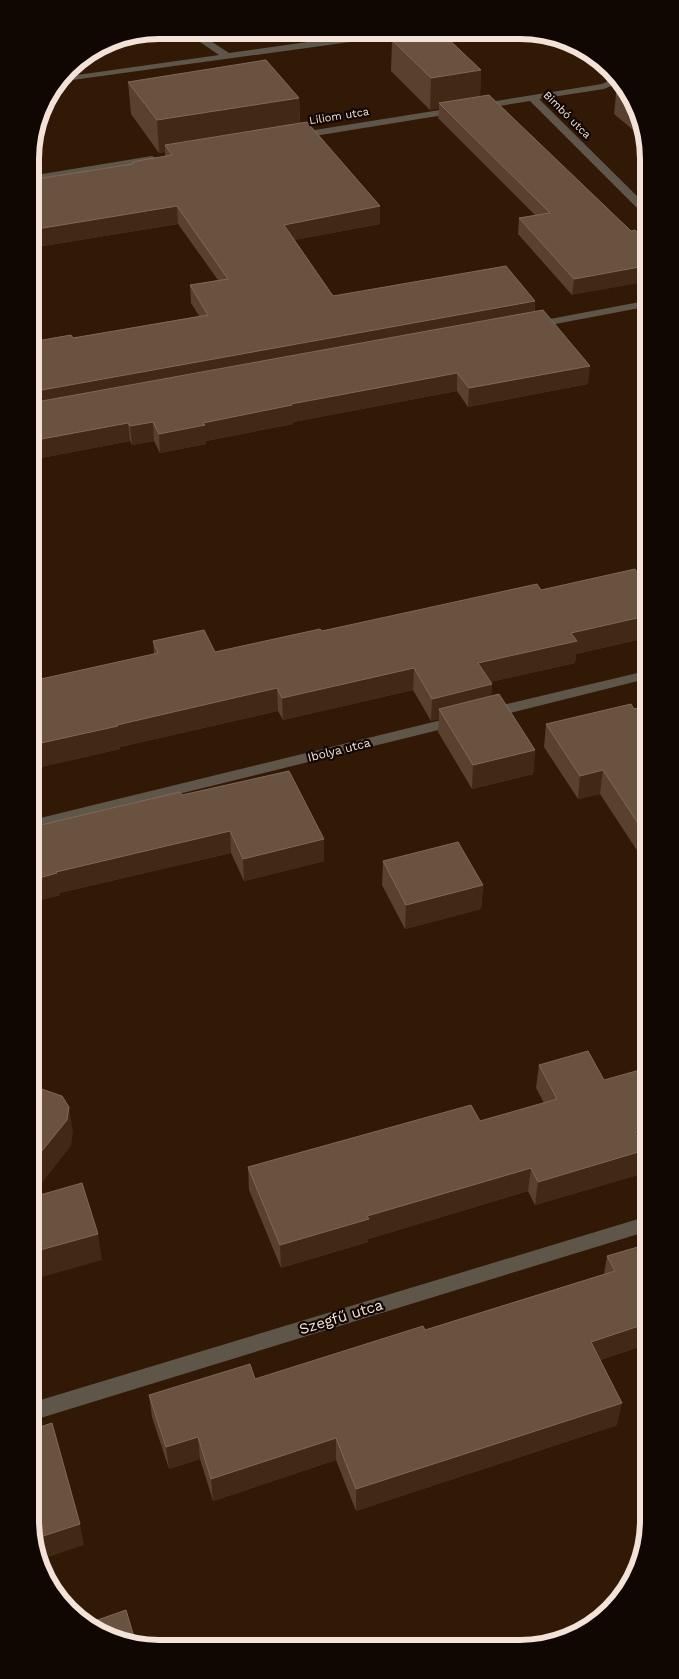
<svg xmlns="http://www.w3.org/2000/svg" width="679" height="1679" viewBox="0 0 679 1679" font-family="'Work Sans',sans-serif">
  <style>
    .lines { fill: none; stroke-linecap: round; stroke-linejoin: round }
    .minor { fill: #5f564a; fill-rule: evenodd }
    .wall { fill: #5a402e }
    .shaded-wall { fill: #422916 }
    .building { fill: #6a5240; stroke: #806858 }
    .labels { text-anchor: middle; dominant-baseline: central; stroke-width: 4.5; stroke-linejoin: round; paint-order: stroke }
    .far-street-label { font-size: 11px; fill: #f3e2d7; stroke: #110702 }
    .street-label { font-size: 12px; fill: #f3e2d7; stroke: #110702 }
    .near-street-label { font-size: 15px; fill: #f3e2d7; stroke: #110702 }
    .rim { fill: none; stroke: #f3e2d7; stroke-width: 6 }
  </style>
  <rect width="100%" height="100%" fill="#311906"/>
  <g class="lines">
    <g class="minor">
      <path d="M 191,30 L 200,30 L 203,36 L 229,53 L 386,31 L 405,32 L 401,35 L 58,82 L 63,77 L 219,55 L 197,40 Z"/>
      <path d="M 615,78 L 618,83 L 604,89 L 539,99 L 645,204 L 645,213 L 641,212 L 530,101 L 296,139 L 291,136 L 296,133 L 602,84 Z"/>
      <path d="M 152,156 L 157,159 L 155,161 L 30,182 L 30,176 Z"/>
      <path d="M 645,301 L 645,307 L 534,328 L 528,325 L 534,322 Z"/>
      <path d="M 646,671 L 646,679 L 490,718 L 485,716 L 483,713 L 485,710 L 490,708 Z"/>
      <path d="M 458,716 L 463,718 L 465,721 L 463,724 L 32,830 L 32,820 Z"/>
      <path d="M 648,1216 L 648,1231 L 34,1420 L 34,1402 Z"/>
    </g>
  </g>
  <g class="wall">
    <path d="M 392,40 L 481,70 L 480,96 L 631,231 L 572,295 L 518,234 L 519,218 L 535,215 L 438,118 L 439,108 L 430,110 L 391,71 Z"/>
    <path d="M 128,82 L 299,98 L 300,123 L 380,224 L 294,240 L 333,296 L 535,301 L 535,312 L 588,384 L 468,407 L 457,391 L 293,422 L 293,424 L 206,441 L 206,444 L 160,453 L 154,441 L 132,445 L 130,441 L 31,460 L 31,342 L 73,338 L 199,316 L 191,303 L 190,285 L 218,280 L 178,224 L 31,248 L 30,180 L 133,164 L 165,156 L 165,152 L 159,153 L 131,114 Z"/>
    <path d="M 624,92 L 645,126 L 645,140 L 614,114 L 616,94 Z"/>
    <path d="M 646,570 L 646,638 L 576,654 L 575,663 L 490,682 L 492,684 L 491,696 L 535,750 L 533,774 L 472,789 L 438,732 L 439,719 L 431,721 L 413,690 L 283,720 L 278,711 L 120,747 L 120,749 L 32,769 L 154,654 L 153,641 L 215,652 Z"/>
    <path d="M 646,706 L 647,857 L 642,858 L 600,794 L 578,799 L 544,747 L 546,724 L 634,709 Z"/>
    <path d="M 182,795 L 324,839 L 324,861 L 244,881 L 231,853 L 59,893 L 60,895 L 32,902 L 32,827 Z"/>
    <path d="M 383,861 L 483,885 L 481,909 L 405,929 L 382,885 Z"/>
    <path d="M 539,1065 L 645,1153 L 641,1174 L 535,1205 L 528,1191 L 368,1239 L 368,1242 L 281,1268 L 249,1190 L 248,1167 L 480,1121 L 544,1103 L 536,1088 Z"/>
    <path d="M 648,1244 L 648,1344 L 600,1360 L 617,1425 L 356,1511 L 336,1460 L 213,1501 L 200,1459 L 169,1469 L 152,1417 L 149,1395 L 255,1379 L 425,1330 L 604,1274 L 607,1256 Z"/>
  </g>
  <g class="shaded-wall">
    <path d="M 159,30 L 163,30 L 164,34 L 110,41 L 110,40 Z"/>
    <path d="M 481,70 L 480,102 L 439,103 L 439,108 L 430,110 L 431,78 Z"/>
    <path d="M 299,98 L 300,131 L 165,145 L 165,152 L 159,153 L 157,120 Z"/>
    <path d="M 177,206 L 178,224 L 31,248 L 31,230 Z"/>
    <path d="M 380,206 L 380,224 L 284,242 L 284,225 Z"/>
    <path d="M 645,266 L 645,282 L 572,295 L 574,279 Z"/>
    <path d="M 535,301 L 534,319 L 31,411 L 31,392 Z"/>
    <path d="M 590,366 L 588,384 L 468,407 L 469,388 Z"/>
    <path d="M 457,373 L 457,391 L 293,422 L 293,424 L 206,441 L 206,444 L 160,453 L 159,434 L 203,423 L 291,404 Z"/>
    <path d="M 153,422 L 154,441 L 132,445 L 130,426 Z"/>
    <path d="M 128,423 L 130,441 L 31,460 L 31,441 Z"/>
    <path d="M 646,616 L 646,638 L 576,654 L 575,663 L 477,685 L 478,663 L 571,633 Z"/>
    <path d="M 414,668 L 413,690 L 283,720 L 282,698 Z"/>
    <path d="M 492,684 L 490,707 L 439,709 L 439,719 L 431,721 L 432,699 Z"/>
    <path d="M 277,688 L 278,711 L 120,747 L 120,749 L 32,769 L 32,745 L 117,725 Z"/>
    <path d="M 535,750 L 533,774 L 472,789 L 473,765 Z"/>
    <path d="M 603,770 L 600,794 L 578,799 L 580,776 Z"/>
    <path d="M 230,831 L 231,853 L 59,893 L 60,895 L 32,902 L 32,880 L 56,872 Z"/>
    <path d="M 645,834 L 647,834 L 647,857 L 642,858 Z"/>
    <path d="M 324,839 L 324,861 L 244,881 L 243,859 Z"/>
    <path d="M 483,885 L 481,909 L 405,929 L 406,905 Z"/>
    <path d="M 69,1107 L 73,1133 L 71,1146 L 33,1194 L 33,1162 Z"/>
    <path d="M 648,1130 L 648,1152 L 645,1153 L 641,1174 L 535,1205 L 538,1182 L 635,1133 Z"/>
    <path d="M 531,1168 L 528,1191 L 368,1239 L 368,1242 L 281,1268 L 280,1245 L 367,1216 Z"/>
    <path d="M 98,1234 L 102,1260 L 35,1279 L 38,1295 L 34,1296 L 33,1252 Z"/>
    <path d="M 648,1323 L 648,1344 L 587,1364 L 591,1342 Z"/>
    <path d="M 622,1403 L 617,1425 L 356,1511 L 356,1489 Z"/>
    <path d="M 198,1437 L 200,1459 L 169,1469 L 166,1447 Z"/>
    <path d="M 336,1438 L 336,1460 L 213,1501 L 211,1479 Z"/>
    <path d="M 80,1524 L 84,1545 L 39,1560 L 34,1553 L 34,1539 Z"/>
  </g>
  <g class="building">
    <path d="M 441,32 L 481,70 L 431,78 L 392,40 Z"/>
    <path d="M 266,60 L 299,98 L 157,120 L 128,82 Z"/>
    <path d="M 624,92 L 634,109 L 616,94 Z"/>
    <path d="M 489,95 L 631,231 L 635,230 L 645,241 L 645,266 L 574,279 L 519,218 L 550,213 L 439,103 Z"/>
    <path d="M 307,122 L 380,206 L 284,225 L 333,296 L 506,266 L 535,301 L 31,392 L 31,342 L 71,335 L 73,338 L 208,315 L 190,285 L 228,279 L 177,206 L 31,230 L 30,180 L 133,164 L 133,162 L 143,160 L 172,155 L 165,145 Z"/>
    <path d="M 543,310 L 590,366 L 469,388 L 457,373 L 291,404 L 292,405 L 203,423 L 205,425 L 159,434 L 153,422 L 130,426 L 128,423 L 31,441 L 31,403 Z"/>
    <path d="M 635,569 L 637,572 L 646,570 L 646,616 L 571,633 L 577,641 L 478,663 L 492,684 L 432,699 L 414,668 L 282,698 L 277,688 L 117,725 L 118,726 L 32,745 L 32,681 L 158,653 L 153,641 L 204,630 L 215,652 L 320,629 L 322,631 L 537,584 L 541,590 Z"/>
    <path d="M 499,694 L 535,750 L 473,765 L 439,709 Z"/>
    <path d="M 631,704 L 634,709 L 646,706 L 647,834 L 645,834 L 603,770 L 580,776 L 546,724 Z"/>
    <path d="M 289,771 L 324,839 L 243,859 L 230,831 L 56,872 L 57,873 L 32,880 L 32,827 L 180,792 L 182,795 Z"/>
    <path d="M 458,842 L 483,885 L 406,905 L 383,861 Z"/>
    <path d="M 588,1051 L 604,1080 L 647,1068 L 648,1130 L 635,1133 L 645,1150 L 538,1182 L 531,1168 L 367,1216 L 369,1219 L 280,1245 L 248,1167 L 471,1105 L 480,1121 L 557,1099 L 539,1065 Z"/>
    <path d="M 33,1086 L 62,1096 L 69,1107 L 67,1120 L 33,1162 Z"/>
    <path d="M 82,1183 L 98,1234 L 33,1252 L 33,1197 Z"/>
    <path d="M 648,1244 L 648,1323 L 591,1342 L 622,1403 L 356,1489 L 336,1438 L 211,1479 L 198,1437 L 166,1447 L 149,1395 L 250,1364 L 255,1379 L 423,1326 L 425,1330 L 615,1271 L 607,1256 Z"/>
    <path d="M 52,1423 L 80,1524 L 34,1539 L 34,1429 Z"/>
    <path d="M 126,1610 L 137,1647 L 134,1647 L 89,1623 Z"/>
  </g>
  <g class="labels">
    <g class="far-street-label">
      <text transform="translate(567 115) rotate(45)">Bimbó utca</text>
      <text transform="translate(339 116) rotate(-9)">Liliom utca</text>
    </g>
    <g class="street-label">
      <text transform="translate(339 750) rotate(-14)">Ibolya utca</text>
    </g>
    <g class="near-street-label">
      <text transform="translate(341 1317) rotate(-17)">Szegfű utca</text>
    </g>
  </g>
  <path d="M0 0H679V1679H0ZM159 39H520A120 120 0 0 1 640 159V1520A120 120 0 0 1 520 1640H159A120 120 0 0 1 39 1520V159A120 120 0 0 1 159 39Z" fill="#110702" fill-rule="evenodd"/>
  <path class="rim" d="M159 39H520A120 120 0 0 1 640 159V1520A120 120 0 0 1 520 1640H159A120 120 0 0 1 39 1520V159A120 120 0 0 1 159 39Z"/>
</svg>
